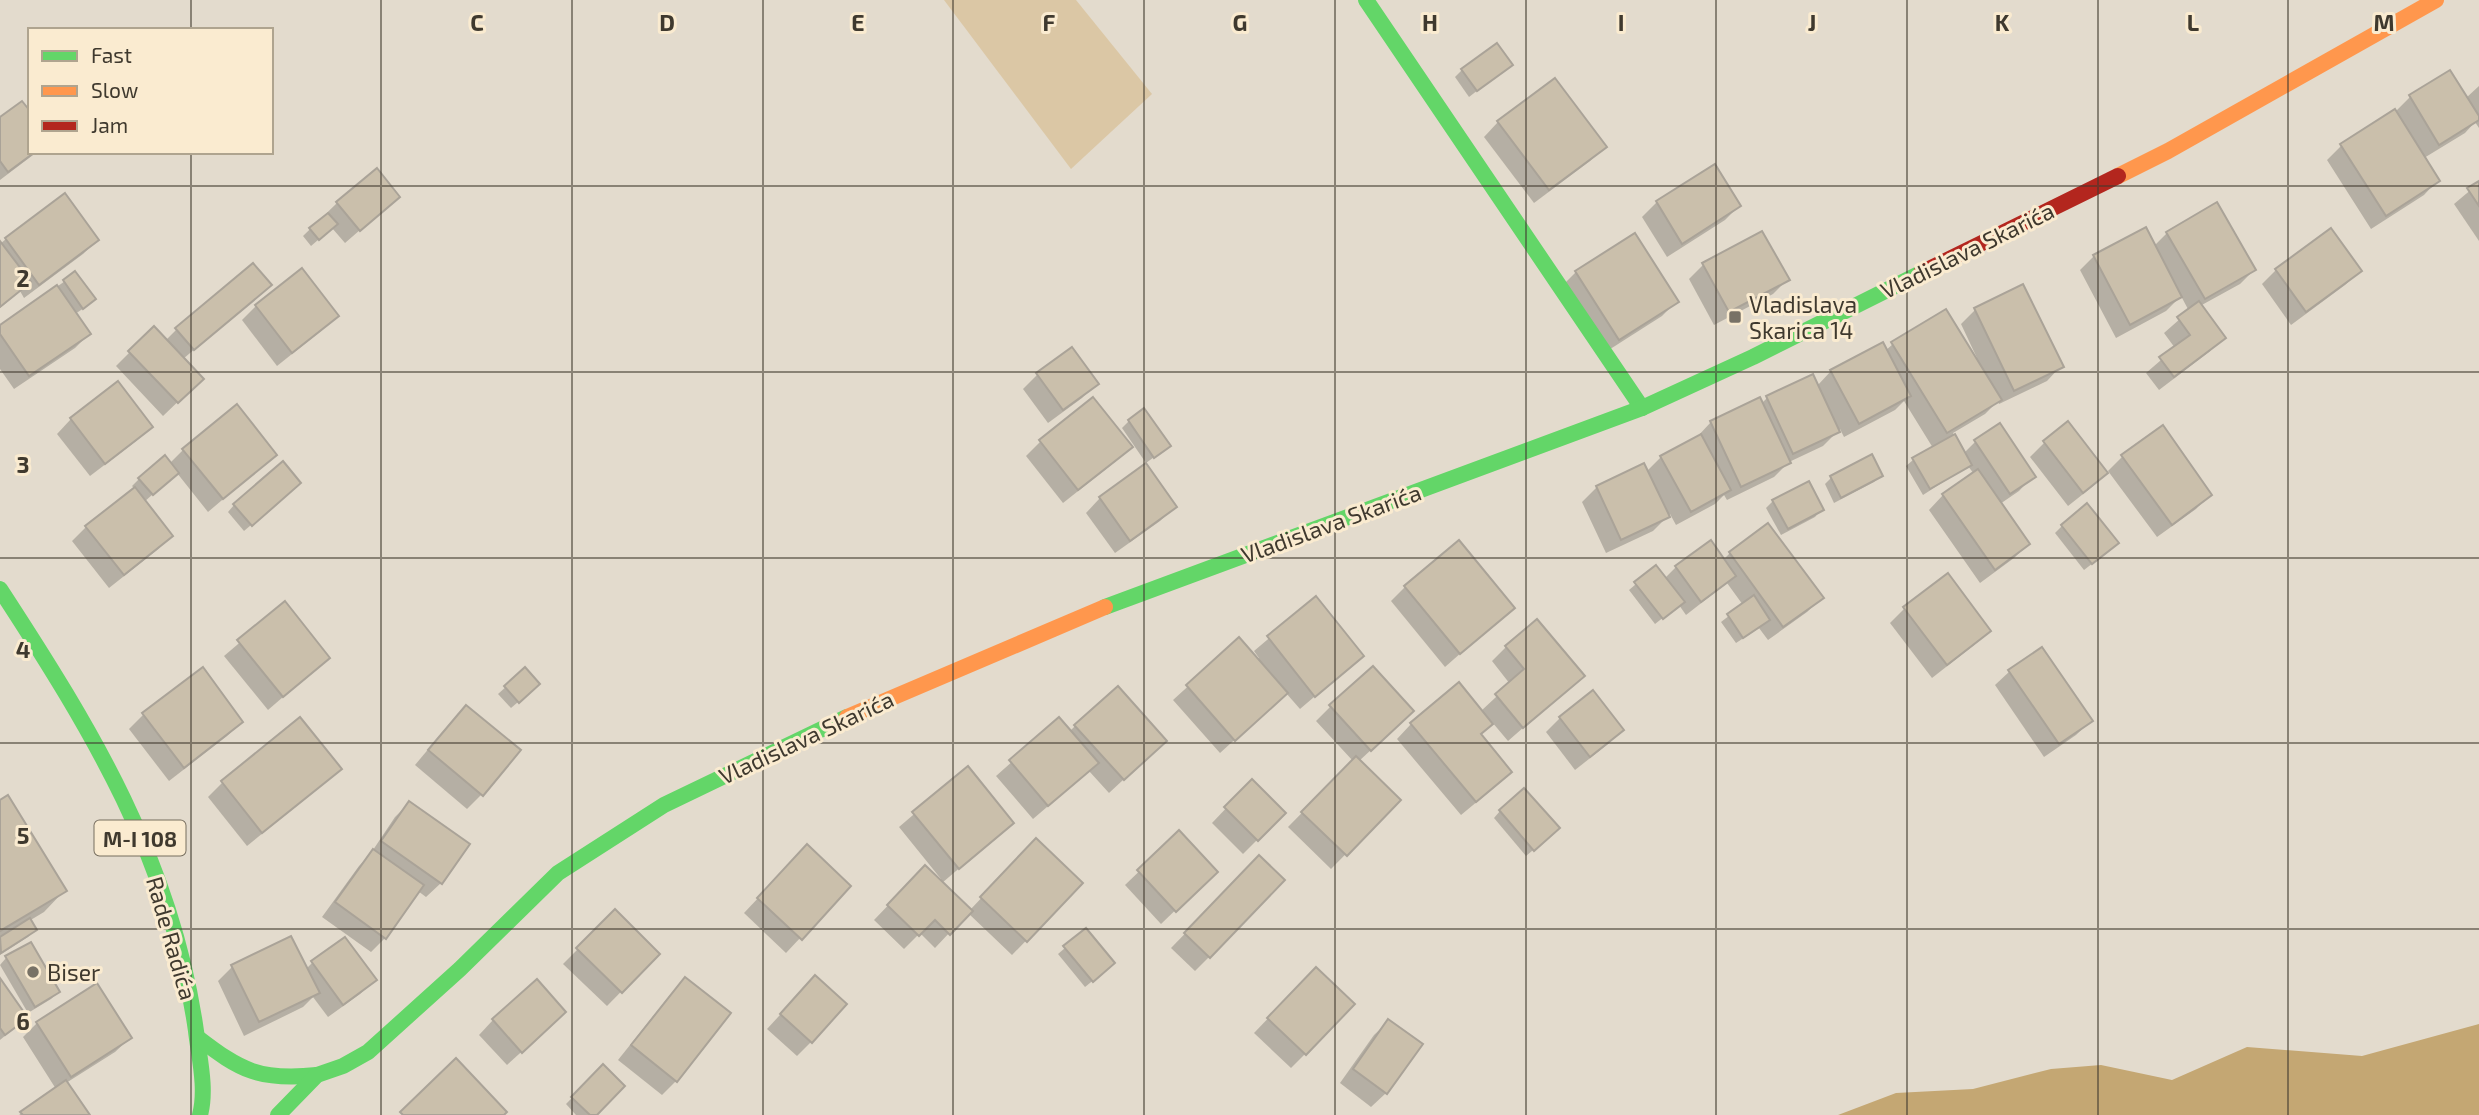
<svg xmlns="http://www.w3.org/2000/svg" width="2479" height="1115" viewBox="0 0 2479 1115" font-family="'Exo 2',sans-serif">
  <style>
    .green { fill: #dbc7a5 }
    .water { fill: #c4a773 }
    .shadow { fill: #0003 }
    .building { fill: #cabfab; stroke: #aaa398; stroke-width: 2 }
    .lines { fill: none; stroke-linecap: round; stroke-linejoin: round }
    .fast { stroke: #63d668; stroke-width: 16 }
    .slow { stroke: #ff974d; stroke-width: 16 }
    .jam { stroke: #b3261e; stroke-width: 16 }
    .grid { fill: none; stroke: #3f392e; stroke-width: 2; stroke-opacity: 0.55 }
    .poi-dot { fill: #787266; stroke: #faebd0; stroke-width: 2.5 }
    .labels { text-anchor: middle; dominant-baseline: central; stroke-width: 6; stroke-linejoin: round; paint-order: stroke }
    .shield { fill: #faebd0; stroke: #776e5f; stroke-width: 2 }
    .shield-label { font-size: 21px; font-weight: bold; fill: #3f392e }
    .street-label { font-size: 23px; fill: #3f392e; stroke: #faebd0 }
    .poi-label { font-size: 23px; fill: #3f392e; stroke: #faebd0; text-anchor: start }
    .grid-label { font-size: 23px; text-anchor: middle; font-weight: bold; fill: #3f392e; stroke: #faebd0; stroke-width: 6; stroke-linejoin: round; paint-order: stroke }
  </style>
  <rect width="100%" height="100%" fill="#e3dbcd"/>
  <path class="green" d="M 944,0 L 1076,0 L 1152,94 L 1071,169 Z"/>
  <path class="water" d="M 2479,1024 L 2479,1115 L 1838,1115 L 1896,1093 L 1973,1089 L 2051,1069 L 2101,1065 L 2172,1080 L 2247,1047 L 2362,1056 Z"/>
  <g class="shadow">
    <path d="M 1510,65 L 1469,97 L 1455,77 L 1462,70 Z"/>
    <path d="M 2450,72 L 2466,98 L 2479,86 L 2479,128 L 2475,122 L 2465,133 L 2424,158 L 2438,180 L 2424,195 L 2371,229 L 2327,160 L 2341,146 L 2395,112 L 2410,97 Z"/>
    <path d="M 0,120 L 30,152 L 37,152 L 0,180 Z"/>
    <path d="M 1498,122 L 1604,147 L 1590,161 L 1534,203 L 1484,137 Z"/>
    <path d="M 1714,166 L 1739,206 L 1725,220 L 1667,257 L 1642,217 L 1657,202 Z"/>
    <path d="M 376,171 L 398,197 L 345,243 L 332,228 L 311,246 L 303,236 L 337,203 Z"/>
    <path d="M 2479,183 L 2479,241 L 2454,204 Z"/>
    <path d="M 2167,233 L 2254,270 L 2240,284 L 2200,306 L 2224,337 L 2209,352 L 2159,390 L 2146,373 L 2175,348 L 2164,333 L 2189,311 L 2181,296 L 2166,311 L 2116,338 L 2080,270 L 2094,256 L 2154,246 Z"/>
    <path d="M 6,239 L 97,240 L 83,254 L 24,298 L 20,291 L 0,308 L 0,244 Z"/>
    <path d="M 1704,264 L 1787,280 L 1773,294 L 1714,325 L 1689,279 Z"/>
    <path d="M 2276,270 L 2360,271 L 2345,285 L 2291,325 L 2262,284 Z"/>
    <path d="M 1576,272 L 1676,302 L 1662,316 L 1604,353 L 1562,286 Z"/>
    <path d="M 75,274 L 87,306 L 75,314 L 89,334 L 75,348 L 14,389 L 0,369 L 0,327 Z"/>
    <path d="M 270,285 L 183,359 L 187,393 L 163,416 L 116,366 L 154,328 L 165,341 L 177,329 Z"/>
    <path d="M 256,306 L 336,316 L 322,330 L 277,366 L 242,320 Z"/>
    <path d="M 1975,310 L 2061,366 L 2047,381 L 1999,404 L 1998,401 L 1985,414 L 1953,433 L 1964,453 L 1976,441 L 2033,476 L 2019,491 L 2000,504 L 2028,544 L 2014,558 L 1980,583 L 1929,510 L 1943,495 L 1974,474 L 1968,466 L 1923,495 L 1906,466 L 1913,460 L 1933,448 L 1904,401 L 1895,410 L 1844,437 L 1840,429 L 1823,446 L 1789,462 L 1774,477 L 1727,500 L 1724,495 L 1715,504 L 1676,525 L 1670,514 L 1653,531 L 1606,553 L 1582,502 L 1597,487 L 1646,472 L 1661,457 L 1697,437 L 1711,422 L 1761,404 L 1767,398 L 1812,376 L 1817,386 L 1831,371 L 1885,351 L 1893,344 L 1975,359 L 1977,358 L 1961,324 Z"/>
    <path d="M 1072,349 L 1096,383 L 1082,398 L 1048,423 L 1023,389 L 1037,375 Z"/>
    <path d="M 1093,400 L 1130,446 L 1116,461 L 1063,503 L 1026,456 L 1040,442 Z"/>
    <path d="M 71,419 L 151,427 L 136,441 L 90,476 L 57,434 Z"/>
    <path d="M 1129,421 L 1169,446 L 1146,463 L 1122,428 Z"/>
    <path d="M 2044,443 L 2106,473 L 2122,457 L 2210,494 L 2196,509 L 2157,537 L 2108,471 L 2092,487 L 2068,506 L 2030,457 Z"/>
    <path d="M 183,450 L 275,455 L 208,512 L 177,473 L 144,502 L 171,536 L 157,550 L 109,588 L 72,541 L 86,527 L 135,489 L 132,486 L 139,479 L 169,464 Z"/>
    <path d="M 1146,466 L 1175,506 L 1160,521 L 1115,553 L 1086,513 L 1100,498 Z"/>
    <path d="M 1881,475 L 1874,482 L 1834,503 L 1825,484 L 1831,478 Z"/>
    <path d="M 292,490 L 244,531 L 228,512 L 234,505 Z"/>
    <path d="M 1773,501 L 1821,510 L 1815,517 L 1781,535 L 1766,508 Z"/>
    <path d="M 2062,526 L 2110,550 L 2084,570 L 2055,533 Z"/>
    <path d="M 1710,542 L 1723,560 L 1730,553 L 1821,598 L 1807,612 L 1768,640 L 1759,628 L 1736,643 L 1721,622 L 1743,605 L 1727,583 L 1686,615 L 1679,605 L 1655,624 L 1629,590 L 1636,584 L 1664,579 L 1676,567 Z"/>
    <path d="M 1948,576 L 1988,631 L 1974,645 L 1932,678 L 1890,623 L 1904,609 Z"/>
    <path d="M 1405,587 L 1512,608 L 1445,667 L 1391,601 Z"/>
    <path d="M 1315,599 L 1362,656 L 1300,709 L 1286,693 L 1220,753 L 1173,700 L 1239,640 L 1257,660 L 1259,658 L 1254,651 Z"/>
    <path d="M 285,604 L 328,658 L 268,710 L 224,656 Z"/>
    <path d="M 1506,647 L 1582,676 L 1508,741 L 1492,722 L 1479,735 L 1496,786 L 1461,815 L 1397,739 L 1411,724 L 1481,711 L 1510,684 L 1492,661 Z"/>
    <path d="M 202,670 L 241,722 L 227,736 L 169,781 L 129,729 L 143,715 Z"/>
    <path d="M 525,670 L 531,691 L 511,708 L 498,694 Z"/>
    <path d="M 2010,671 L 2091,721 L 2076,735 L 2044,757 L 1995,685 Z"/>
    <path d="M 1330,707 L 1398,725 L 1359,761 L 1399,800 L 1331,869 L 1288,827 L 1353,761 L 1316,721 Z"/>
    <path d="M 1560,718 L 1622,730 L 1608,744 L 1575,770 L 1546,732 Z"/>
    <path d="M 300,720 L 340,769 L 325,783 L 247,846 L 208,797 L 222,783 Z"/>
    <path d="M 1059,720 L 1069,732 L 1075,726 L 1150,755 L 1109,793 L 1089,771 L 1033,819 L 996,776 Z"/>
    <path d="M 452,721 L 481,795 L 467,809 L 415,765 Z"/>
    <path d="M 968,768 L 1012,823 L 942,883 L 970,910 L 1022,855 L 1081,884 L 1012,955 L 968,913 L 935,948 L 920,933 L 904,949 L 874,920 L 925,867 L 939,881 L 941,879 L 899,827 Z"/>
    <path d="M 1252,781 L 1284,813 L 1243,854 L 1212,823 Z"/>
    <path d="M 0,802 L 64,891 L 44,912 L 29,921 L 35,930 L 28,937 L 0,955 Z"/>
    <path d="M 409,803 L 441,883 L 426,897 L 418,891 L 385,938 L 371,952 L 322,917 L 359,866 L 369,856 L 395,817 Z"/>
    <path d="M 1500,811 L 1551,835 L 1526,856 L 1494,818 Z"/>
    <path d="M 1179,833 L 1215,872 L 1161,924 L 1125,885 Z"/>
    <path d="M 793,861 L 849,886 L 786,953 L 744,913 Z"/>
    <path d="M 1245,872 L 1209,957 L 1195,971 L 1171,948 Z"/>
    <path d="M 615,912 L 658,954 L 607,1006 L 563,964 Z"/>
    <path d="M 1065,948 L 1106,970 L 1085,987 L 1058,954 Z"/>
    <path d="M 6,958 L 58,992 L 51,999 L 28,1013 L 0,965 Z"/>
    <path d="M 313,962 L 374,980 L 360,994 L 328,1017 L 313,997 L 303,1007 L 244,1036 L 218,981 L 232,967 L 306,969 Z"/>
    <path d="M 815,977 L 811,1042 L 797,1056 L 767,1029 Z"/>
    <path d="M 685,979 L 676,1081 L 662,1095 L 618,1060 L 671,994 Z"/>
    <path d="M 0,981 L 26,1018 L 0,1040 Z"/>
    <path d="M 1302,983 L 1305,1054 L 1291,1068 L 1254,1033 Z"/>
    <path d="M 493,1020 L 550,1026 L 507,1065 L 479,1035 Z"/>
    <path d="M 1389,1021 L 1386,1093 L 1371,1107 L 1340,1083 L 1374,1035 Z"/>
    <path d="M 37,1023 L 130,1038 L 115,1052 L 66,1083 L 88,1115 L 19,1115 L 56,1089 L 23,1037 Z"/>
    <path d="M 603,1066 L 595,1115 L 576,1115 L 566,1104 Z"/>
  </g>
  <g class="building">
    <path d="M 1497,43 L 1513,65 L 1477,91 L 1461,69 Z"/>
    <path d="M 2450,70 L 2479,116 L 2479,120 L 2439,145 L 2409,95 Z"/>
    <path d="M 1555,78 L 1607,147 L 1549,190 L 1497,121 Z"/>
    <path d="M 22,101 L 30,111 L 30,152 L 35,152 L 8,172 L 0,161 L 0,117 Z"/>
    <path d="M 2395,109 L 2440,181 L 2386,216 L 2340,144 Z"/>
    <path d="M 1715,164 L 1741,206 L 1682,244 L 1656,201 Z"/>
    <path d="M 377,168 L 400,197 L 360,231 L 336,202 Z"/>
    <path d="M 2479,181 L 2479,206 L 2467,188 Z"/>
    <path d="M 65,193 L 99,240 L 39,285 L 5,238 Z"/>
    <path d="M 2217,202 L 2256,270 L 2205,299 L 2166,232 Z"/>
    <path d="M 328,213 L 338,224 L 319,240 L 309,228 Z"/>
    <path d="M 2146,227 L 2182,297 L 2130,325 L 2093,255 Z"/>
    <path d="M 2331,228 L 2362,271 L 2306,312 L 2275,269 Z"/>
    <path d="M 1762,231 L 1790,280 L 1729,312 L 1702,263 Z"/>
    <path d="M 1635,233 L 1679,302 L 1619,340 L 1575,271 Z"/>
    <path d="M 0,241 L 31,282 L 0,307 Z"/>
    <path d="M 253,263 L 272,285 L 194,350 L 175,328 Z"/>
    <path d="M 302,268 L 339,316 L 292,353 L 255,305 Z"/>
    <path d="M 75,271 L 96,299 L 83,309 L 63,280 Z"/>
    <path d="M 2023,284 L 2064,367 L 2014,391 L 1974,308 Z"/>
    <path d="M 57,285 L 91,334 L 29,376 L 0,334 L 0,325 Z"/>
    <path d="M 2199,301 L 2226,338 L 2174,377 L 2159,357 L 2190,335 L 2177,317 Z"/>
    <path d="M 1946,309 L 2002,400 L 1947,433 L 1891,342 Z"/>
    <path d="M 154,326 L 204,379 L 178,403 L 128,351 Z"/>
    <path d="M 1883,342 L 1911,396 L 1859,424 L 1830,370 Z"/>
    <path d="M 1072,347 L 1099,384 L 1063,410 L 1036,373 Z"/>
    <path d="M 1813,374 L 1840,432 L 1793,454 L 1766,396 Z"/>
    <path d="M 118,381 L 153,427 L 105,464 L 70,418 Z"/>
    <path d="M 1093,397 L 1133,447 L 1078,490 L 1039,440 Z"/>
    <path d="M 1760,397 L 1791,463 L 1741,487 L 1710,421 Z"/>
    <path d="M 237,404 L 277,455 L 223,499 L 182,449 Z"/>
    <path d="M 1144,408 L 1171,446 L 1154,458 L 1128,420 Z"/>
    <path d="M 2068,421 L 2108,473 L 2083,493 L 2043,441 Z"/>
    <path d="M 2000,423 L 2036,477 L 2010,494 L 1974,440 Z"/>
    <path d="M 2163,425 L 2212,495 L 2172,525 L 2121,455 Z"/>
    <path d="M 1701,434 L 1731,490 L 1691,512 L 1660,456 Z"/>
    <path d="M 1955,434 L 1972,465 L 1930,489 L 1912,458 Z"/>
    <path d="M 1872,454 L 1883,476 L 1841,498 L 1830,476 Z"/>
    <path d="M 165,455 L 179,473 L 153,495 L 138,478 Z"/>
    <path d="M 283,461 L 301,483 L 252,526 L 233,504 Z"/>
    <path d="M 1146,463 L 1177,507 L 1130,541 L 1099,497 Z"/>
    <path d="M 1644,463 L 1670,517 L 1621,540 L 1596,486 Z"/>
    <path d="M 1978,469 L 2030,544 L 1995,570 L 1942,494 Z"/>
    <path d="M 1809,481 L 1824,510 L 1788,529 L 1772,500 Z"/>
    <path d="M 135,487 L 173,536 L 124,575 L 85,526 Z"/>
    <path d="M 2087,503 L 2119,543 L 2092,564 L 2061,525 Z"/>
    <path d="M 1768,523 L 1824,598 L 1783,627 L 1729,552 Z"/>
    <path d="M 1459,540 L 1515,608 L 1460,654 L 1404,586 Z"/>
    <path d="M 1711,540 L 1736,576 L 1701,602 L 1675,566 Z"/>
    <path d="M 1656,565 L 1685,602 L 1663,619 L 1634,582 Z"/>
    <path d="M 1948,573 L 1991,631 L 1947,665 L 1903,607 Z"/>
    <path d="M 1754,595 L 1770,620 L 1743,638 L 1727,614 Z"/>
    <path d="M 1316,596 L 1364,656 L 1315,697 L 1267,636 Z"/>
    <path d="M 285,601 L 330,658 L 283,697 L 237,640 Z"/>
    <path d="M 1537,619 L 1585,676 L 1523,728 L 1495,694 L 1524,669 L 1505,646 Z"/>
    <path d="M 1239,637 L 1288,693 L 1235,741 L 1186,685 Z"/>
    <path d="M 2042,647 L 2093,721 L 2059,744 L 2008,670 Z"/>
    <path d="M 1373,666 L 1414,711 L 1371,751 L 1329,705 Z"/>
    <path d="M 203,667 L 243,722 L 184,768 L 142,713 Z"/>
    <path d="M 525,667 L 540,684 L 519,703 L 504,686 Z"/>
    <path d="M 1459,682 L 1493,724 L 1481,734 L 1512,772 L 1476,802 L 1410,723 Z"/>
    <path d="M 1118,686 L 1167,741 L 1124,780 L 1074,725 Z"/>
    <path d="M 1593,690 L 1624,730 L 1590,757 L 1559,717 Z"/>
    <path d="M 466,705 L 521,750 L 483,796 L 428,750 Z"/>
    <path d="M 300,717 L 342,769 L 262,833 L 221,781 Z"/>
    <path d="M 1059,717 L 1099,763 L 1048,806 L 1009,760 Z"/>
    <path d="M 1356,756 L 1401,800 L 1347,856 L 1301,812 Z"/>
    <path d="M 968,766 L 1014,823 L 959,869 L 912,812 Z"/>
    <path d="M 1252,779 L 1286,813 L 1258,841 L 1224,807 Z"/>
    <path d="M 1524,788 L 1560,828 L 1534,851 L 1499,810 Z"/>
    <path d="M 8,795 L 67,891 L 0,931 L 0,800 Z"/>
    <path d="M 409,801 L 470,844 L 442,884 L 381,841 Z"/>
    <path d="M 1179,830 L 1218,872 L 1176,912 L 1137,870 Z"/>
    <path d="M 1036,838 L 1083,883 L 1027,942 L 980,897 Z"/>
    <path d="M 807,844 L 851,886 L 802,940 L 757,898 Z"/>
    <path d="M 373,849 L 424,885 L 386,939 L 335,902 Z"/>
    <path d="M 1259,855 L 1285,880 L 1210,958 L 1184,933 Z"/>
    <path d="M 925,865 L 973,911 L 950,935 L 935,920 L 919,936 L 887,905 Z"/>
    <path d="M 615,909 L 660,954 L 622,993 L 576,948 Z"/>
    <path d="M 30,918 L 37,930 L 1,953 L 0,937 Z"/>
    <path d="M 1086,928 L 1115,963 L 1093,982 L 1063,946 Z"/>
    <path d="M 291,936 L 320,993 L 259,1022 L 231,965 Z"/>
    <path d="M 345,937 L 377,980 L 343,1005 L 311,961 Z"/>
    <path d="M 31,942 L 60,992 L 35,1007 L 5,956 Z"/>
    <path d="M 1316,967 L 1355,1004 L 1306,1055 L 1267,1018 Z"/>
    <path d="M 815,975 L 847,1004 L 812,1043 L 780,1014 Z"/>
    <path d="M 685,977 L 731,1013 L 677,1082 L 631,1045 Z"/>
    <path d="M 0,978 L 28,1018 L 5,1035 L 0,1028 Z"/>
    <path d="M 537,979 L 566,1012 L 522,1053 L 492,1019 Z"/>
    <path d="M 97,983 L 132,1038 L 71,1077 L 36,1022 Z"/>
    <path d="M 1388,1019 L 1423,1044 L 1387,1094 L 1353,1069 Z"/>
    <path d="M 456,1058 L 507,1112 L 504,1115 L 403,1115 L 400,1112 Z"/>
    <path d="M 603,1064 L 625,1086 L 597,1115 L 590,1115 L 571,1097 Z"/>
    <path d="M 66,1080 L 90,1115 L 23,1115 L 20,1112 Z"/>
  </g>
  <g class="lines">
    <g class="fast">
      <path d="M 1366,0 L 1642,408"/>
      <path d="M 0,589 C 92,730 172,861 196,1031 C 199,1057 207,1089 200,1115"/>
      <path d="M 1105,607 L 1642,408 L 1753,357 L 1921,273"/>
      <path d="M 197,1037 C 241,1071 260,1081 317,1075"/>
      <path d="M 278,1115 L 317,1075 L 343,1066 L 368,1052 L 460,969 L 558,873 L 664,805 L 847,717"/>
    </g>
    <g class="slow">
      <path d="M 2118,176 L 2168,151 L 2436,0"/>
      <path d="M 847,717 L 1105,607"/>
    </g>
    <path class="jam" d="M 1921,273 L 2118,176"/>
  </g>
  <path class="grid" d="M 191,0 L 191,30M 381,0 L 381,1115M 572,0 L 572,1115M 763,0 L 763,1115M 953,0 L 953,1115M 1144,0 L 1144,1115M 1335,0 L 1335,1115M 1526,0 L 1526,1115M 1716,0 L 1716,1115M 1907,0 L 1907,1115M 2098,0 L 2098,1115M 2288,0 L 2288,1115M 191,152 L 191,1115M 0,186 L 2479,186M 0,372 L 2479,372M 0,558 L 2479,558M 0,743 L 2479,743M 0,929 L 2479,929"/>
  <g class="poi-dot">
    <rect x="1728" y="310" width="14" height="14" rx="3.5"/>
    <circle cx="33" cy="972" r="7"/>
  </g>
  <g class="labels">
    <rect class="shield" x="94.5" y="820.5" width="91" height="35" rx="5"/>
    <g class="shield-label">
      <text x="140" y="838">M-I 108</text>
    </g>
    <g class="street-label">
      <text transform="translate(1967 250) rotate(-26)">Vladislava Skarića</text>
      <text transform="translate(1331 523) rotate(-20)">Vladislava Skarića</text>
      <text transform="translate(806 737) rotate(-25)">Vladislava Skarića</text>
      <text transform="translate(172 938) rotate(74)">Rade Radića</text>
    </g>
    <g class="poi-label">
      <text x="1749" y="304">Vladislava<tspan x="1749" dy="26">Skarica 14</tspan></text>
      <text x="47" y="972">Biser</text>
    </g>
  </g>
  <g class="grid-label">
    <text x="477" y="31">C</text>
    <text x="667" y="31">D</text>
    <text x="858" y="31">E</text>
    <text x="1049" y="31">F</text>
    <text x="1240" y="31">G</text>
    <text x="1430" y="31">H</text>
    <text x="1621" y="31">I</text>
    <text x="1812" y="31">J</text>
    <text x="2002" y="31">K</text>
    <text x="2193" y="31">L</text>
    <text x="2384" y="31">M</text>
    <text x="23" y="287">2</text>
    <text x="23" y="473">3</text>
    <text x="23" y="658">4</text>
    <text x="23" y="844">5</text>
    <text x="23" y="1030">6</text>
  </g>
  <rect x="28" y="28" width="245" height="126" fill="#faebd0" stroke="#afa48f" stroke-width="2"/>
  <rect x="42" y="51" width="35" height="10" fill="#63d668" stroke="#afa48f" stroke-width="2"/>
  <text x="91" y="63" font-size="21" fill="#3f392e">Fast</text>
  <rect x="42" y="86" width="35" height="10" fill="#ff974d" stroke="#afa48f" stroke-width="2"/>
  <text x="91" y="98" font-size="21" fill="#3f392e">Slow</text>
  <rect x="42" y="121" width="35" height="10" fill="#b3261e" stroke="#afa48f" stroke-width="2"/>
  <text x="91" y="133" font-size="21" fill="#3f392e">Jam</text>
</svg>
